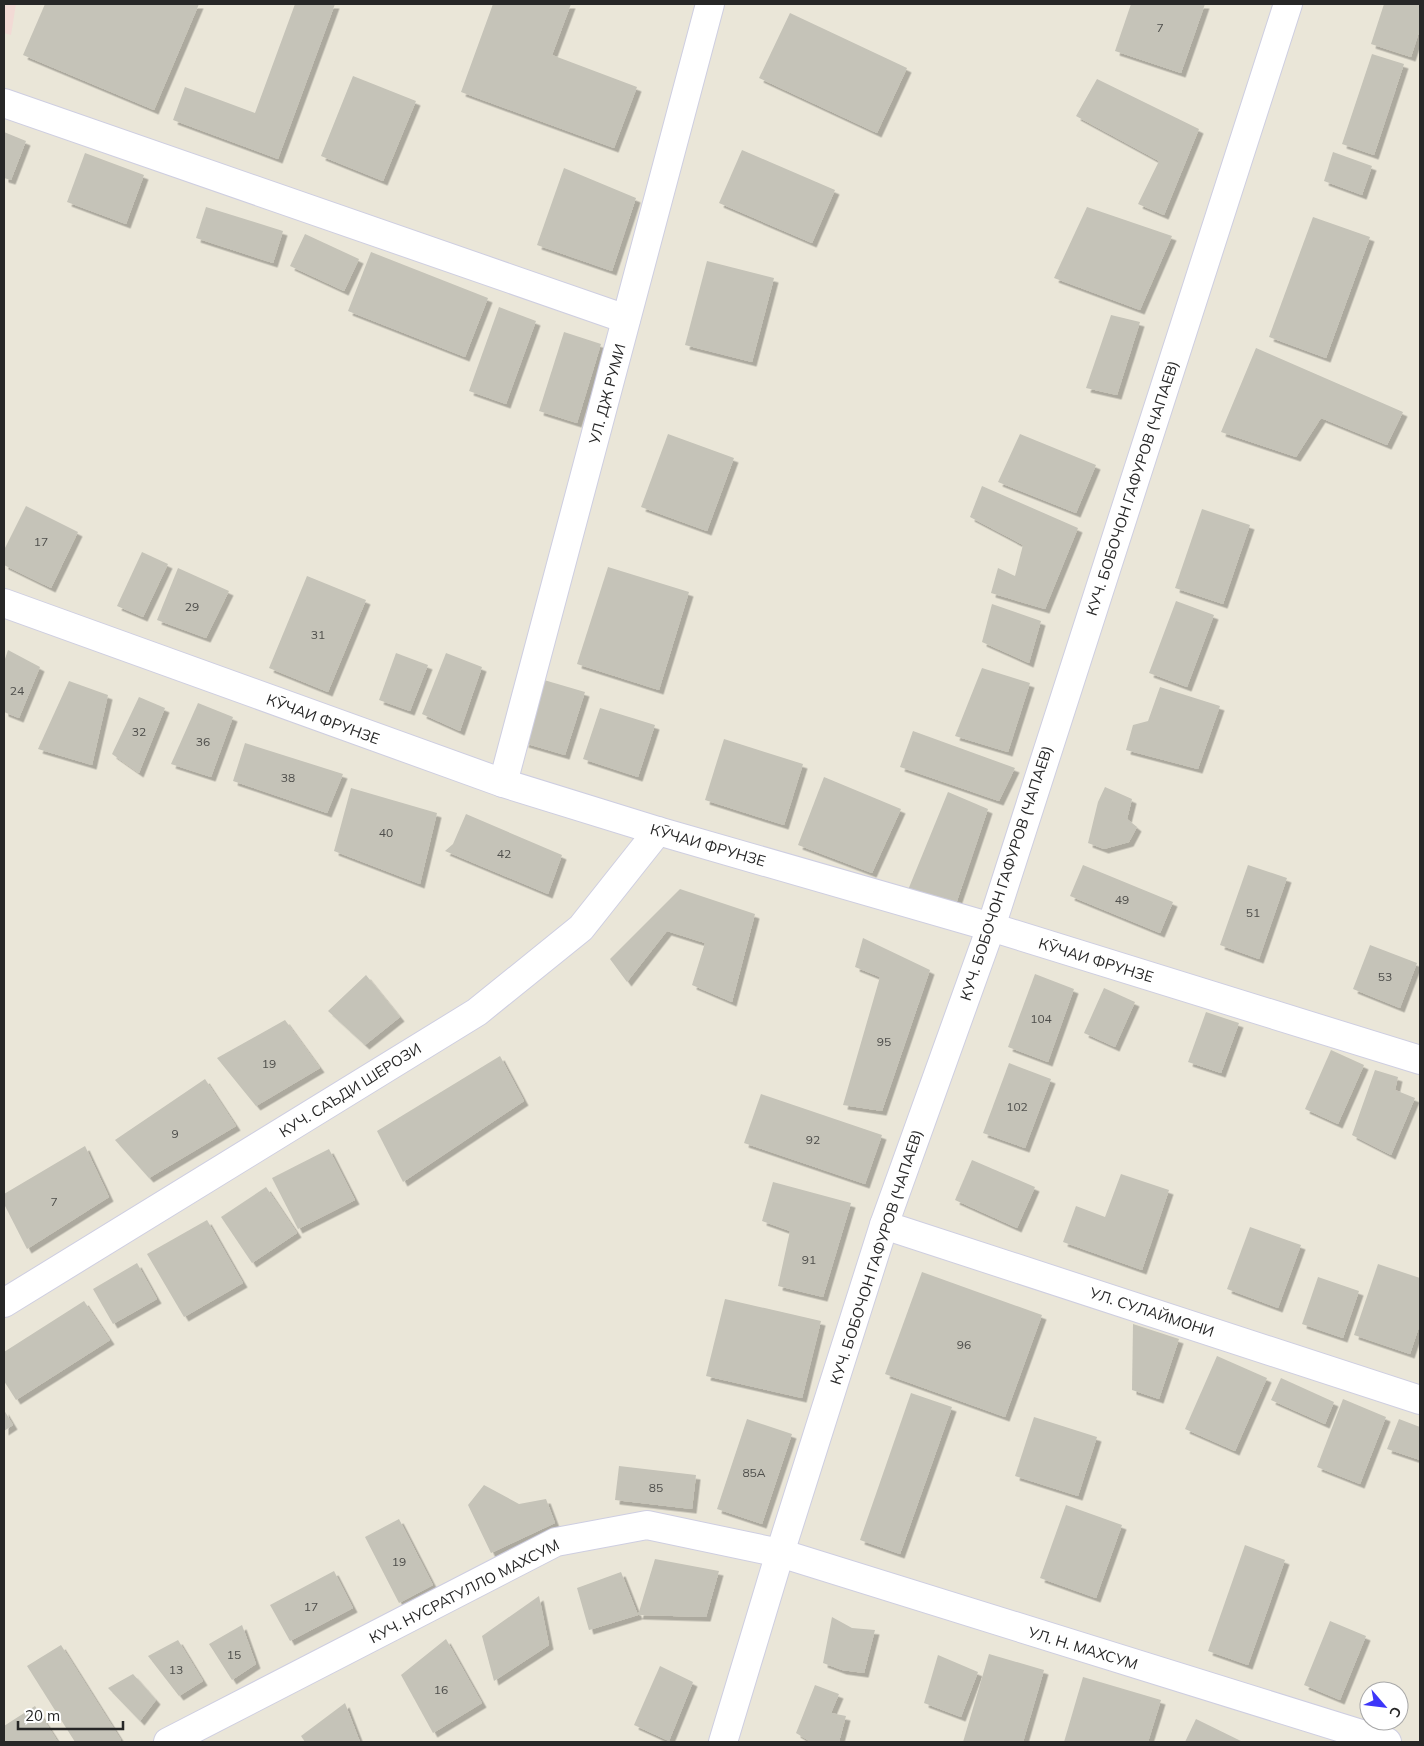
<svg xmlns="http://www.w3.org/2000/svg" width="1424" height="1746" viewBox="0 0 1424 1746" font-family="Mulish,sans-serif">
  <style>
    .medical { fill: #f2dad5 }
    .building { fill: #c5c3b8; filter: url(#shadow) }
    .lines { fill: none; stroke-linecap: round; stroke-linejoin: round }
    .street-casing { stroke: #cecee1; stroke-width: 30 }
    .secondary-casing { stroke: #cecee1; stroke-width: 30 }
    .street { stroke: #fff; stroke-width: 28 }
    .secondary { stroke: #fff; stroke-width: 28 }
    .labels { text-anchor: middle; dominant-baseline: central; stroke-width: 5; stroke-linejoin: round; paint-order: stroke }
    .number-label { font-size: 12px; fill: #4e4e4b }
    .street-label { font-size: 15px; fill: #272727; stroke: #fff }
  </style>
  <defs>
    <filter id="shadow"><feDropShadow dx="4.5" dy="4.5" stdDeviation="0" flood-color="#0004"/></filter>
  </defs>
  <rect width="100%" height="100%" fill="#eae6d8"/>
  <path class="medical" d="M 4,4 L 16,4 L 11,35 L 4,33 Z"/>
  <g class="building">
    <path d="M 45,4 L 199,4 L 154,110 L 23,55 Z"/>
    <path d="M 295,4 L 335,4 L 278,159 L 173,120 L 185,87 L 255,113 Z"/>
    <path d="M 493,4 L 571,4 L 552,55 L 637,87 L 614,148 L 461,92 Z"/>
    <path d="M 1131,4 L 1205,4 L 1181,73 L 1115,51 Z"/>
    <path d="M 1384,4 L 1420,4 L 1420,29 L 1411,57 L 1371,44 Z"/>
    <path d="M 790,13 L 907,68 L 877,133 L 759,78 Z"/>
    <path d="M 1372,54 L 1404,64 L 1374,155 L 1342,144 Z"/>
    <path d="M 353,76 L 416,101 L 383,181 L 321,156 Z"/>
    <path d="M 1097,79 L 1199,129 L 1164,215 L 1138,204 L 1159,161 L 1076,116 Z"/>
    <path d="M 4,132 L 26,141 L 11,180 L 4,178 Z"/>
    <path d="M 742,150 L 835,190 L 812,243 L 719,203 Z"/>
    <path d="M 1333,152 L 1372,166 L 1362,195 L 1324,181 Z"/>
    <path d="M 85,153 L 144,175 L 126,224 L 67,202 Z"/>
    <path d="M 564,168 L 636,198 L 612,271 L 537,245 Z"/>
    <path d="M 206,207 L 283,231 L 273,263 L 196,238 Z"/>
    <path d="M 1087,207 L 1172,236 L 1140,310 L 1054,278 Z"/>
    <path d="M 1313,217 L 1370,237 L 1326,358 L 1269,337 Z"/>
    <path d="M 305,234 L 359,259 L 344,291 L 290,266 Z"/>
    <path d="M 371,252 L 488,298 L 465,357 L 348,311 Z"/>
    <path d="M 707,261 L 774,278 L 752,362 L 685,345 Z"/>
    <path d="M 499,307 L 536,321 L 506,404 L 469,391 Z"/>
    <path d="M 1111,315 L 1140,322 L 1117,395 L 1086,388 Z"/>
    <path d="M 564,332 L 601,344 L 577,423 L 539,411 Z"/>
    <path d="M 1256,348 L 1403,412 L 1387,445 L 1321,418 L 1296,457 L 1221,432 Z"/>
    <path d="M 668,434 L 734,458 L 707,531 L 641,507 Z"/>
    <path d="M 1020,434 L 1096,465 L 1076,513 L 998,482 Z"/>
    <path d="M 982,486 L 1078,528 L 1045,609 L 991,593 L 998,568 L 1015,576 L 1023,545 L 970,517 Z"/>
    <path d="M 26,506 L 78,532 L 51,588 L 4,565 L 4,550 Z"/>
    <path d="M 1202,509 L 1250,525 L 1223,604 L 1175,588 Z"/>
    <path d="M 142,552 L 168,564 L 143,617 L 117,606 Z"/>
    <path d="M 608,567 L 689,592 L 659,690 L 577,664 Z"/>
    <path d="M 178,568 L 229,591 L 206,638 L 157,620 Z"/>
    <path d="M 307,576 L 366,600 L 328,692 L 269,668 Z"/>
    <path d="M 1176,601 L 1214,615 L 1187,687 L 1149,673 Z"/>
    <path d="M 992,604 L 1041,621 L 1029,663 L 982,642 Z"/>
    <path d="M 8,650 L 40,667 L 19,718 L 4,712 L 4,662 Z"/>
    <path d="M 396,653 L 428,665 L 410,711 L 379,700 Z"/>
    <path d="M 446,653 L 482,667 L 460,731 L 422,714 Z"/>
    <path d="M 982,668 L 1030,683 L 1008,752 L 955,736 Z"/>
    <path d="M 544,680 L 585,692 L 565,755 L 524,743 Z"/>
    <path d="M 69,681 L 108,695 L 92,765 L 38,749 Z"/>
    <path d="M 1160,687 L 1220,706 L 1198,769 L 1126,750 L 1133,725 L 1148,721 Z"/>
    <path d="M 139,697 L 165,708 L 139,773 L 112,754 Z"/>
    <path d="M 198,703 L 233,717 L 211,777 L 171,764 Z"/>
    <path d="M 600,708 L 655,725 L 638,777 L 583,759 Z"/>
    <path d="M 913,731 L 1015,768 L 999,801 L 900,767 Z"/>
    <path d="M 724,739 L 803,764 L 784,825 L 705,800 Z"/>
    <path d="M 245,743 L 343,774 L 327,813 L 233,781 Z"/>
    <path d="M 824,777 L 901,809 L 872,873 L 798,845 Z"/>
    <path d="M 1105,787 L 1132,799 L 1127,819 L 1137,827 L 1129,842 L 1104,849 L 1088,843 L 1098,802 Z"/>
    <path d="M 351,788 L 437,813 L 420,884 L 334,851 Z"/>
    <path d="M 948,792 L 988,809 L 953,913 L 908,890 Z"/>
    <path d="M 466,814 L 562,855 L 548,894 L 445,851 L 453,844 Z"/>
    <path d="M 1083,865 L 1173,902 L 1160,933 L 1070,896 Z"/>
    <path d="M 1248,865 L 1287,878 L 1259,959 L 1220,945 Z"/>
    <path d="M 680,889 L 755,914 L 732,1002 L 692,985 L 705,943 L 667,931 L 627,982 L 610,959 Z"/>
    <path d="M 863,938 L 930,970 L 882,1111 L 843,1105 L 880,977 L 855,967 Z"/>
    <path d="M 1370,945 L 1417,963 L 1400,1008 L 1353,989 Z"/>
    <path d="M 1035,974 L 1074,989 L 1048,1062 L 1008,1047 Z"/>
    <path d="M 366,975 L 400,1017 L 365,1045 L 328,1011 Z"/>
    <path d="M 1104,988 L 1135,1002 L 1115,1047 L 1084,1033 Z"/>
    <path d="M 1206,1012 L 1239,1023 L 1221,1073 L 1188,1062 Z"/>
    <path d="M 285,1020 L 320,1068 L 256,1106 L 217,1058 Z"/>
    <path d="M 1331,1050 L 1364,1065 L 1338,1124 L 1305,1109 Z"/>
    <path d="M 500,1056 L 524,1101 L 403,1182 L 377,1131 Z"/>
    <path d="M 1009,1063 L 1051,1079 L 1025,1148 L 983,1133 Z"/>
    <path d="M 1375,1070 L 1398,1077 L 1395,1090 L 1415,1098 L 1391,1155 L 1352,1135 Z"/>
    <path d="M 205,1079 L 236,1126 L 149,1178 L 115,1140 Z"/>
    <path d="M 761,1094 L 882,1135 L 865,1184 L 744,1143 Z"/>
    <path d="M 85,1146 L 109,1197 L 27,1249 L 4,1204 L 4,1194 Z"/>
    <path d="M 329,1149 L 355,1200 L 298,1229 L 272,1178 Z"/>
    <path d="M 972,1160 L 1035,1187 L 1017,1228 L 955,1200 Z"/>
    <path d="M 1121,1174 L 1169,1190 L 1142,1270 L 1063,1242 L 1076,1206 L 1105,1217 Z"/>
    <path d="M 773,1182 L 851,1203 L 823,1297 L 778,1286 L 790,1231 L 762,1221 Z"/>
    <path d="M 266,1187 L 297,1233 L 252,1263 L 221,1217 Z"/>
    <path d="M 207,1220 L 243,1283 L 184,1317 L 147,1254 Z"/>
    <path d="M 1250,1227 L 1301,1245 L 1278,1308 L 1227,1289 Z"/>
    <path d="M 137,1263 L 157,1299 L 113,1324 L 93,1289 Z"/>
    <path d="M 1378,1264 L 1420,1278 L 1420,1324 L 1410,1354 L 1354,1335 Z"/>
    <path d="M 922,1272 L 1042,1315 L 1005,1417 L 885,1374 Z"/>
    <path d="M 1318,1277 L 1359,1291 L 1343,1338 L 1302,1324 Z"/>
    <path d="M 725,1299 L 821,1321 L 802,1398 L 706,1376 Z"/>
    <path d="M 84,1301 L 110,1340 L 16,1400 L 4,1381 L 4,1352 Z"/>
    <path d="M 1133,1324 L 1179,1339 L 1159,1399 L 1132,1390 Z"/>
    <path d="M 1217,1356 L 1267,1378 L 1235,1451 L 1185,1429 Z"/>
    <path d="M 1281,1378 L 1334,1402 L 1325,1424 L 1271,1400 Z"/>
    <path d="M 911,1393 L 952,1407 L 900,1554 L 860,1540 Z"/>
    <path d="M 1343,1399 L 1386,1417 L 1360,1484 L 1317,1467 Z"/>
    <path d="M 4,1410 L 13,1425 L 4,1431 Z"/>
    <path d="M 1034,1417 L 1097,1437 L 1078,1496 L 1015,1476 Z"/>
    <path d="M 747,1419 L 792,1434 L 762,1524 L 717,1509 Z"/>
    <path d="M 1399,1419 L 1420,1427 L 1420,1460 L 1387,1449 Z"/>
    <path d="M 619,1466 L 696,1475 L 692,1509 L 615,1500 Z"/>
    <path d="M 484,1485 L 519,1504 L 546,1499 L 555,1523 L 491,1553 L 468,1505 Z"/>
    <path d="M 1066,1505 L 1122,1525 L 1096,1598 L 1040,1578 Z"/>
    <path d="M 399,1519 L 433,1585 L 399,1603 L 365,1537 Z"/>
    <path d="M 1245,1545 L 1285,1560 L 1248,1665 L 1208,1651 Z"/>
    <path d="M 655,1559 L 719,1571 L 706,1617 L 638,1615 Z"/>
    <path d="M 334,1571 L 353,1608 L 290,1641 L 270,1605 Z"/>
    <path d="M 621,1572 L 638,1615 L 589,1630 L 577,1588 Z"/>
    <path d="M 539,1596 L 549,1645 L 494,1681 L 482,1636 Z"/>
    <path d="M 832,1617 L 852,1628 L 875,1630 L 864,1673 L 842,1670 L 823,1663 Z"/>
    <path d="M 1330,1621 L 1366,1636 L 1340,1700 L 1304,1685 Z"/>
    <path d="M 242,1625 L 256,1664 L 232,1680 L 209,1644 Z"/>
    <path d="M 446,1639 L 482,1703 L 433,1733 L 401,1675 Z"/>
    <path d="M 178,1640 L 203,1681 L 179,1696 L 148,1656 Z"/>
    <path d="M 61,1645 L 121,1740 L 118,1742 L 75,1742 L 27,1666 Z"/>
    <path d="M 989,1654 L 1044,1670 L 1023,1742 L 963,1742 Z"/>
    <path d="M 938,1655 L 978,1672 L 961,1717 L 924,1703 Z"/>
    <path d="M 660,1666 L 693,1682 L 669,1741 L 634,1725 Z"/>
    <path d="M 133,1674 L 156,1700 L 140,1721 L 108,1688 Z"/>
    <path d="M 1083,1677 L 1161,1700 L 1148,1742 L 1064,1742 Z"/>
    <path d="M 815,1685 L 839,1694 L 831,1713 L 846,1716 L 839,1742 L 811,1742 L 796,1733 Z"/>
    <path d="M 345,1703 L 360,1742 L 305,1742 L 301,1736 Z"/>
    <path d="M 35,1706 L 58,1742 L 4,1742 L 4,1726 Z"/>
    <path d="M 1196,1719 L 1243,1742 L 1185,1742 Z"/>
  </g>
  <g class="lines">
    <defs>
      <g id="street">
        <path d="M 4,103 L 626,319"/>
        <path d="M 4,603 L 503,783 L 658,831 L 991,927 L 1420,1060"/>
        <path d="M 503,783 L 710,4"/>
        <path d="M 884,1225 L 1420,1400"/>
        <path d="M 4,1303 L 477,1012 L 581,928 L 658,831"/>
        <path d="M 168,1742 L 556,1542 L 647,1525 L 780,1553 L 1387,1742"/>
      </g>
      <path id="secondary" d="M 723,1742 L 780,1553 L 884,1225 L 991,927 L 1288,4"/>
    </defs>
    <use href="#street" class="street-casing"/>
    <use href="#secondary" class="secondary-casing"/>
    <use href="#street" class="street"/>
    <use href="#secondary" class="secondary"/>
  </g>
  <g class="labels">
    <g class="number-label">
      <text x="1160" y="27">7</text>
      <text x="41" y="541">17</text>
      <text x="192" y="606">29</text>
      <text x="318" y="634">31</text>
      <text x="17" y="690">24</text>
      <text x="139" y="731">32</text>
      <text x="203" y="741">36</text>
      <text x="288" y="777">38</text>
      <text x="386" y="832">40</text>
      <text x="504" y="853">42</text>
      <text x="1122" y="899">49</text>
      <text x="1253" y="912">51</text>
      <text x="1385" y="976">53</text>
      <text x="1041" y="1018">104</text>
      <text x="884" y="1041">95</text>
      <text x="269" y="1063">19</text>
      <text x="1017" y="1106">102</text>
      <text x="175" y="1133">9</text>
      <text x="813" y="1139">92</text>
      <text x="54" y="1201">7</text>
      <text x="809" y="1259">91</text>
      <text x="964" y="1344">96</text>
      <text x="754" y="1472">85А</text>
      <text x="656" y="1487">85</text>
      <text x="399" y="1561">19</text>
      <text x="311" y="1606">17</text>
      <text x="234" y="1654">15</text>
      <text x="176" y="1669">13</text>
      <text x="441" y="1689">16</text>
    </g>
    <g class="street-label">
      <text transform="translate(607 394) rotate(-75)">УЛ. ДЖ РУМИ</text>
      <text transform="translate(1132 488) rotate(-72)">КУЧ. БОБОЧОН ГАФУРОВ (ЧАПАЕВ)</text>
      <text transform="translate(323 719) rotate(20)">КӮЧАИ ФРУНЗЕ</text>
      <text transform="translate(708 845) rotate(16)">КӮЧАИ ФРУНЗЕ</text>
      <text transform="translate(1006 873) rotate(-72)">КУЧ. БОБОЧОН ГАФУРОВ (ЧАПАЕВ)</text>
      <text transform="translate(1096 960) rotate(17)">КӮЧАИ ФРУНЗЕ</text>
      <text transform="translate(350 1090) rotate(-32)">КУЧ. САЪДИ ШЕРОЗИ</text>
      <text transform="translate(876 1257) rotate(-72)">КУЧ. БОБОЧОН ГАФУРОВ (ЧАПАЕВ)</text>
      <text transform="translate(1152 1312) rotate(18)">УЛ. СУЛАЙМОНИ</text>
      <text transform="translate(464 1591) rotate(-27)">КУЧ. НУСРАТУЛЛО МАХСУМ</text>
      <text transform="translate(1083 1648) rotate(17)">УЛ. Н. МАХСУМ</text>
    </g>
  </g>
  <rect width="1424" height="1746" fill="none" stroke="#272727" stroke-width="10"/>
  <g transform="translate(1384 1706) rotate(118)"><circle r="24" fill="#ffffff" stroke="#a9a9a9"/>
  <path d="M0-4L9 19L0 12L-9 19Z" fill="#3d36f9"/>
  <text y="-8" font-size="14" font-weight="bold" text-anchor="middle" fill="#272727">С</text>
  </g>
  <path d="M18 1721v8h105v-8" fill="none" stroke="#272727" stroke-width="2.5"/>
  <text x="25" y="1721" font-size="15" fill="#272727" stroke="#ffffff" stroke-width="4" paint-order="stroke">20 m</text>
</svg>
